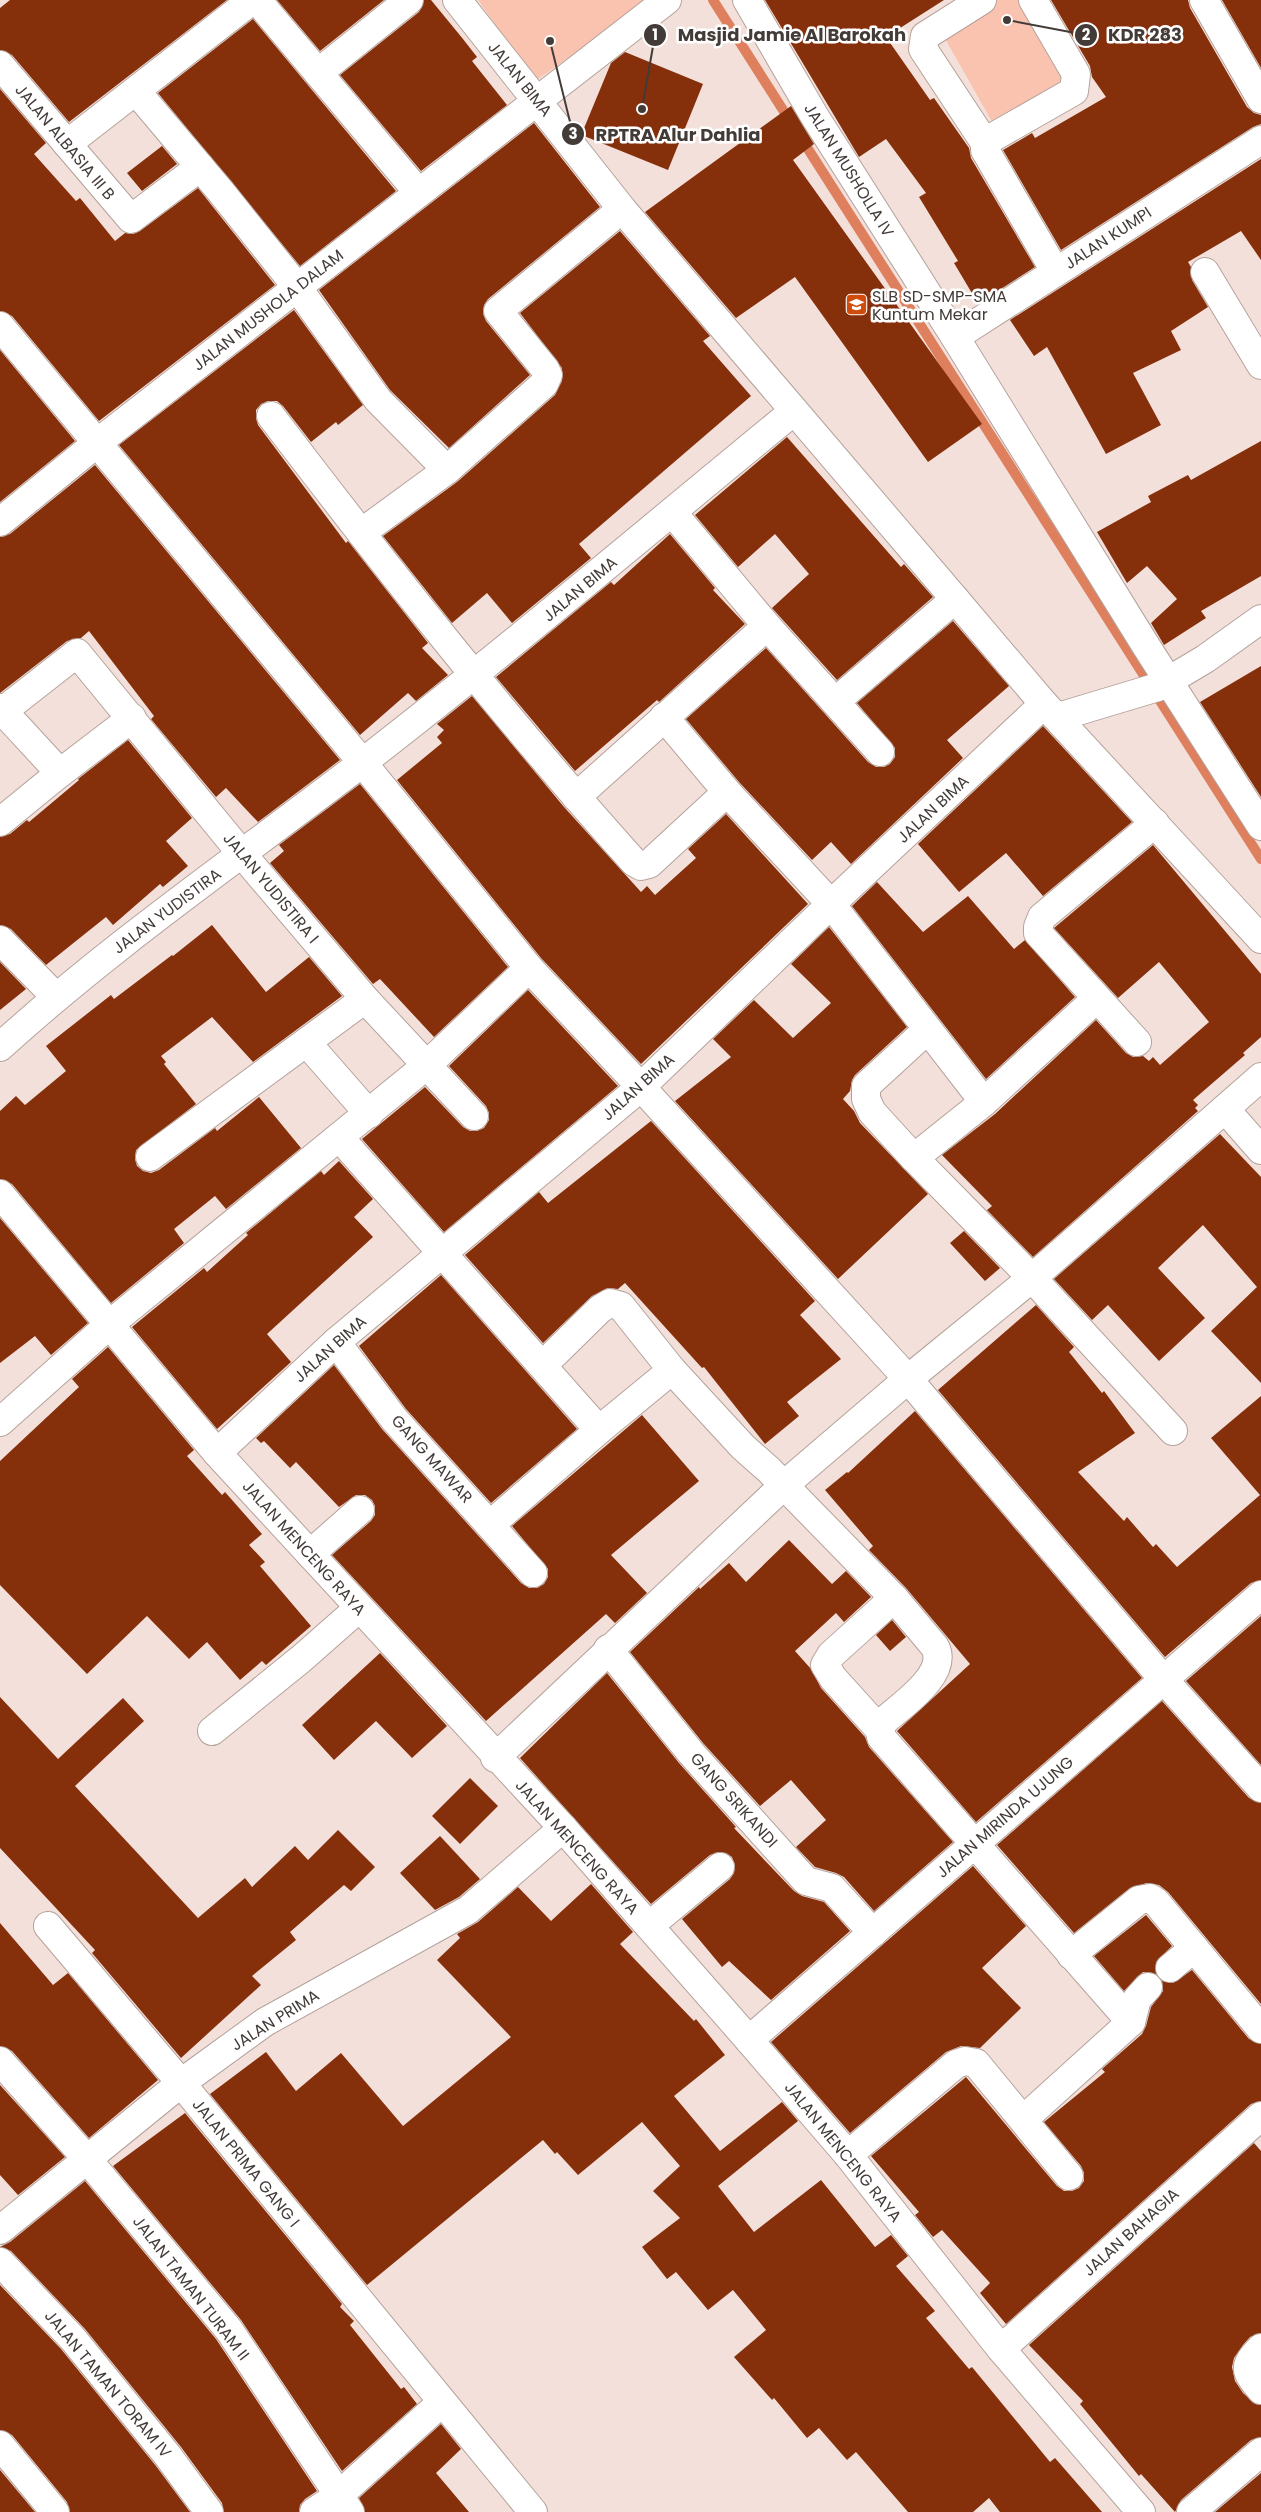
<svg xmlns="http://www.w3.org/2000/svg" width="1261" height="2512" viewBox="0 0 1261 2512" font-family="Poppins,sans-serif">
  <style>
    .green { fill: #f9c3b0 }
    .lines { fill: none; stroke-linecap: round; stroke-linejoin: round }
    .stream { stroke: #de7f5e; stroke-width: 10 }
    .building { fill: #852f0b }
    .minor-casing { stroke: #b4a29b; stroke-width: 30 }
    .tertiary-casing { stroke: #b4a29b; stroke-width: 30 }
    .minor { stroke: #fff; stroke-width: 28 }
    .tertiary { stroke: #fff; stroke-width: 28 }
    .labels { text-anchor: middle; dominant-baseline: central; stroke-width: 5; stroke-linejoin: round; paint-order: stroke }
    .street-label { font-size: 16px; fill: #433b38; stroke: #fff }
    .poi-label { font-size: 16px; fill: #433b38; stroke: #fff; text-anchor: start }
    .leader { fill: none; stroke: #433b38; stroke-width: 2 }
    .callout-dot { fill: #433b38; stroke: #fff; stroke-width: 2 }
    .mark-label { font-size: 15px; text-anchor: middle; font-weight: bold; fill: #fff }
    .callout-label { font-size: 18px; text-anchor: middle; font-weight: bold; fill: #433b38; stroke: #fff; stroke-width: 5; stroke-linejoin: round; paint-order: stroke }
  </style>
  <rect width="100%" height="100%" fill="#f4e0da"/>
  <g class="green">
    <path d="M 478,0 L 652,0 L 535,81 Z"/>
    <path d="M 972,0 L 1021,0 L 1069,85 L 995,127 L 935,21 Z"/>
  </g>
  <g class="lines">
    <g class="stream">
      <path d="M 713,0 L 790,121"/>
      <path d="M 801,138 L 1261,859"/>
    </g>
  </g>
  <g class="building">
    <path d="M 10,0 L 227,0 L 69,122 L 12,55 L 0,50 L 0,8 Z"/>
    <path d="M 277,0 L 384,0 L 320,51 Z"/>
    <path d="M 424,0 L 431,0 L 463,39 L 477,57 L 472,61 L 507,105 L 421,171 L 340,75 L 419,12 Z"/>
    <path d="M 765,0 L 944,0 L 886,37 L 930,100 L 934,98 L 969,148 L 971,158 L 1035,267 L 993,294 L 991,291 L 976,300 L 954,263 L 958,261 L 919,197 L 926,193 L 886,139 L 859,157 Z"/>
    <path d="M 1051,0 L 1188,0 L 1190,8 L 1247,107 L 1254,113 L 1261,115 L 1261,124 L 1253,127 L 1061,250 L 1003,150 L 1032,133 L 1035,138 L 1106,97 L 1092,77 L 1090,66 Z"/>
    <path d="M 1222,0 L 1261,0 L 1261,68 Z"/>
    <path d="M 253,19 L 396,191 L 300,266 L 158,93 Z"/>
    <path d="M 625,52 L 703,84 L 668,170 L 584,136 L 582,133 L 611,63 Z"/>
    <path d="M 0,89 L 46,143 L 34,154 L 76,201 L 80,198 L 115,241 L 125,233 L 133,234 L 140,231 L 198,188 L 275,285 L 99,421 L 12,316 L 0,311 Z"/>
    <path d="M 791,106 L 814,144 L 793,160 L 982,424 L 928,462 L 795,277 L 736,318 L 645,212 Z"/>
    <path d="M 534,123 L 600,207 L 488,299 L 484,305 L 483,313 L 486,321 L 530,375 L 449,448 L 390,390 L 319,290 Z"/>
    <path d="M 162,146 L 177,164 L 142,191 L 127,173 Z"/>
    <path d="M 1261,159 L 1261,260 L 1241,231 L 1188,262 L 1191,267 L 1192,280 L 1208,307 L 1171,331 L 1181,350 L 1133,373 L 1161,425 L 1106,454 L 1047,347 L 1034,356 L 1010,320 Z"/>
    <path d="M 620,231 L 710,336 L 703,341 L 751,396 L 579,544 L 591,558 L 512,623 L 487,593 L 452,623 L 383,536 L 457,482 L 555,395 L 562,381 L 562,368 L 520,313 Z"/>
    <path d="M 294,310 L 363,405 L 338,425 L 336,422 L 311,442 L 283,406 L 277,401 L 268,401 L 261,404 L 256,410 L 256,418 L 258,425 L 346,543 L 348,541 L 428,643 L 422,648 L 448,675 L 416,701 L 408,693 L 360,735 L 119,445 Z"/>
    <path d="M 0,350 L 75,441 L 0,502 Z"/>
    <path d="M 787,437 L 901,567 L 904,564 L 933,597 L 837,680 L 772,608 L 809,574 L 775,534 L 738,567 L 695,515 Z"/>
    <path d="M 1261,441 L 1261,576 L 1201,611 L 1206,618 L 1164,645 L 1151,623 L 1177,599 L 1147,566 L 1127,583 L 1097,532 L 1151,502 L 1148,496 L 1188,475 L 1191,480 Z"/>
    <path d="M 95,465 L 340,760 L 258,822 L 226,788 L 216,797 L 151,719 L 154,716 L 89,631 L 81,638 L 67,641 L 0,693 L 0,537 L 10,534 Z"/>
    <path d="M 670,534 L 715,588 L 713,590 L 745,624 L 659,702 L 657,700 L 575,771 L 496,677 L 611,582 L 614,585 Z"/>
    <path d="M 953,621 L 1009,686 L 947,740 L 963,758 L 851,864 L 831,842 L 812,860 L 739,782 L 686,719 L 766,648 L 868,762 L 876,767 L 884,767 L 890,764 L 895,757 L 895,748 L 857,703 Z"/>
    <path d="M 1261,666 L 1261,797 L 1200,702 Z"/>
    <path d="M 472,696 L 564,807 L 641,892 L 647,886 L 655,895 L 696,858 L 688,849 L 726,814 L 808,904 L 641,1064 L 541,958 L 397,780 L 442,743 L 437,737 L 444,730 L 437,724 Z"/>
    <path d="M 1043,726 L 1132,822 L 1043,896 L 1006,853 L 959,892 L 918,844 Z"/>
    <path d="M 128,740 L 192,818 L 166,841 L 188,866 L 163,887 L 160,884 L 113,925 L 106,917 L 46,965 L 11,929 L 0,925 L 0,837 L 10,834 L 27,820 L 29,822 L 79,780 L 78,779 Z"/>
    <path d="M 360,784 L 508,967 L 434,1037 L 380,979 L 373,984 L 270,863 L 284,851 L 279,845 Z"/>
    <path d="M 1153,845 L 1261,974 L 1261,1037 L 1243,1053 L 1245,1055 L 1193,1100 L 1198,1105 L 1195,1108 L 1198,1111 L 1033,1257 L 987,1210 L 992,1206 L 942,1155 L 995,1114 L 1096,1020 L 1126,1053 L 1133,1057 L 1143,1056 L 1149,1061 L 1153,1057 L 1160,1065 L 1209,1022 L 1159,962 L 1118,998 L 1054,928 Z"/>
    <path d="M 877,882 L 923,932 L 968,896 L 1014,949 L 1025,940 L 1075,997 L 986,1079 L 852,906 Z"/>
    <path d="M 212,925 L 266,992 L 309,957 L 342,996 L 253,1062 L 212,1017 L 161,1056 L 166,1062 L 164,1064 L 196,1104 L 136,1150 L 135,1159 L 137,1166 L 143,1171 L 151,1173 L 159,1170 L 215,1128 L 217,1131 L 259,1097 L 301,1148 L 226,1209 L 215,1196 L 174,1229 L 184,1243 L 111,1303 L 12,1184 L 0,1179 L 0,1111 L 16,1096 L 25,1105 L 66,1071 L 46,1046 L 111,995 L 114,999 L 172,955 L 173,956 Z"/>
    <path d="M 829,927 L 907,1027 L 855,1075 L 852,1080 L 850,1091 L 843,1099 L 854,1111 L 860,1123 L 928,1194 L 838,1279 L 675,1101 L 731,1057 L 713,1039 L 754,1000 L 793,1038 L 831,1003 L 791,964 Z"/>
    <path d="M 0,962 L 26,989 L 0,1010 Z"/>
    <path d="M 528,990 L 618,1086 L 444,1232 L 362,1139 L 425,1087 L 463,1127 L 470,1131 L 477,1131 L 484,1128 L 489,1120 L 489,1113 L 486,1106 L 449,1066 Z"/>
    <path d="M 651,1121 L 815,1301 L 800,1315 L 841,1359 L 787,1402 L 799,1416 L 765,1444 L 704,1367 L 702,1368 L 625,1283 L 618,1289 L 608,1288 L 592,1296 L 543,1343 L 465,1255 L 539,1192 L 548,1203 Z"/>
    <path d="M 1220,1134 L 1261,1177 L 1261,1383 L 1211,1331 L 1257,1287 L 1203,1225 L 1158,1268 L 1205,1318 L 1159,1361 L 1108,1305 L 1092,1320 L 1054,1279 Z"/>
    <path d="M 339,1161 L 373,1199 L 354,1217 L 373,1237 L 267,1334 L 291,1362 L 217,1429 L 132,1327 L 204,1268 L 207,1272 L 248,1235 L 246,1233 L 321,1171 L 324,1175 Z"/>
    <path d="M 0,1218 L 88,1323 L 51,1355 L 35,1336 L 0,1363 Z"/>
    <path d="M 964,1231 L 1000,1268 L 985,1281 L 950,1243 Z"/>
    <path d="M 441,1275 L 577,1429 L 491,1503 L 406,1409 L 359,1346 Z"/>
    <path d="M 1036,1305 L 1074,1347 L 1069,1352 L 1102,1393 L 1104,1391 L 1135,1433 L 1078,1472 L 1124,1521 L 1127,1517 L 1153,1547 L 1156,1544 L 1177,1567 L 1260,1495 L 1211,1438 L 1261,1396 L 1261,1580 L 1251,1583 L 1165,1657 L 938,1390 Z"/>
    <path d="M 108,1347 L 194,1450 L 187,1456 L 222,1495 L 225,1492 L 262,1534 L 249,1545 L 265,1562 L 260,1566 L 311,1626 L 266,1665 L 262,1661 L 240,1680 L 207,1642 L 189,1659 L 147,1616 L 87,1674 L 0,1585 L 0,1461 L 79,1387 L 72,1379 Z"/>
    <path d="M 334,1365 L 382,1429 L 521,1583 L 529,1588 L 537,1588 L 544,1584 L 548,1577 L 548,1569 L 512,1526 L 642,1415 L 699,1481 L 611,1555 L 647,1593 L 615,1623 L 606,1614 L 486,1721 L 332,1555 L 371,1521 L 375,1515 L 375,1506 L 372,1500 L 365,1495 L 356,1495 L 339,1507 L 296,1462 L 290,1468 L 264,1441 L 261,1443 L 256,1438 Z"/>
    <path d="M 915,1411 L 1142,1678 L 976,1822 L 897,1731 L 970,1664 L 906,1588 L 869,1550 L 873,1546 L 825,1490 L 847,1472 L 848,1473 Z"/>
    <path d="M 789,1540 L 832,1584 L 846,1571 L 871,1597 L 844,1622 L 836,1613 L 795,1651 L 811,1669 L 821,1688 L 865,1737 L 869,1747 L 953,1842 L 874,1911 L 844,1877 L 836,1873 L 815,1867 L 796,1847 L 826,1820 L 791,1780 L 760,1806 L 703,1743 L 630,1652 L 699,1587 L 700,1589 L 729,1563 L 746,1582 Z"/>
    <path d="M 1261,1616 L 1261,1765 L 1186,1681 Z"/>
    <path d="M 892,1620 L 906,1637 L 890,1651 L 876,1635 Z"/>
    <path d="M 380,1653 L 447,1726 L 412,1758 L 376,1721 L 334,1760 L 302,1725 Z"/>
    <path d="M 607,1673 L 679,1763 L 736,1827 L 734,1828 L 794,1891 L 802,1896 L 824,1902 L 850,1931 L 771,2000 L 729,1961 L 722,1967 L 682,1919 L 730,1879 L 734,1873 L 735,1865 L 732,1857 L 726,1853 L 718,1852 L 710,1855 L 651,1904 L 520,1758 Z"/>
    <path d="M 0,1697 L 58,1759 L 123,1698 L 144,1721 L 75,1786 L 198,1918 L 245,1878 L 252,1887 L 295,1846 L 308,1860 L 338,1830 L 375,1867 L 351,1891 L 344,1885 L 290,1932 L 296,1940 L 252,1976 L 261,1985 L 181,2058 L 92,1953 L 95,1950 L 0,1848 Z"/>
    <path d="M 1162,1701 L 1249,1798 L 1261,1803 L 1261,2004 L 1168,1892 L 1159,1885 L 1147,1883 L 1130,1888 L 1074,1933 L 997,1845 Z"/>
    <path d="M 470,1778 L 498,1806 L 460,1844 L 432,1816 Z"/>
    <path d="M 440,1836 L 480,1879 L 459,1897 L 435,1910 L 400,1873 Z"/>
    <path d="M 973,1866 L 1026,1926 L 982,1968 L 1021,2008 L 980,2048 L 961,2046 L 946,2052 L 850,2133 L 771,2042 Z"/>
    <path d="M 591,1884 L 633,1932 L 620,1944 L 694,2021 L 696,2019 L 725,2055 L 674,2096 L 720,2151 L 782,2102 L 798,2121 L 718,2186 L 754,2232 L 821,2180 L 875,2247 L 891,2235 L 908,2256 L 896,2266 L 935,2311 L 926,2318 L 969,2369 L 972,2367 L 1050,2462 L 1055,2458 L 1102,2512 L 1000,2512 L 989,2498 L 973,2512 L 908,2512 L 856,2452 L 847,2460 L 819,2428 L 807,2438 L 774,2398 L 772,2400 L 734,2357 L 766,2330 L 733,2290 L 708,2310 L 676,2272 L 667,2279 L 642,2247 L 680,2218 L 653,2191 L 680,2166 L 642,2122 L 578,2175 L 557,2152 L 555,2154 L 543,2140 L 367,2285 L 210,2094 L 266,2052 L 296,2091 L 341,2053 L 403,2126 L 511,2037 L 437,1960 L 460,1938 L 457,1934 L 478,1922 L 518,1887 L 551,1921 Z"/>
    <path d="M 1146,1915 L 1172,1946 L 1156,1962 L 1156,1974 L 1143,1972 L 1124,1991 L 1094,1956 Z"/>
    <path d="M 0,1923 L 53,1985 L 68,1973 L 158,2080 L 89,2138 L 12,2051 L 0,2046 Z"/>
    <path d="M 1192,1970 L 1249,2039 L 1261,2044 L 1261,2101 L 1251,2104 L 1006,2324 L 980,2293 L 990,2283 L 942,2230 L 933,2237 L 915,2215 L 919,2212 L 871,2156 L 966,2077 L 1057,2186 L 1064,2191 L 1072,2191 L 1079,2188 L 1084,2181 L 1084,2173 L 1081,2166 L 1044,2122 L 1105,2072 L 1102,2069 L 1142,2034 L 1146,2026 L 1151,2007 L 1163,1991 L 1162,1981 L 1173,1983 Z"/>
    <path d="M 0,2085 L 65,2157 L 18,2195 L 0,2175 Z"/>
    <path d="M 185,2113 L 342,2304 L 340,2307 L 354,2321 L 350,2325 L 401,2389 L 404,2387 L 417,2404 L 342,2471 L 241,2320 L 113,2166 Z"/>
    <path d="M 1254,2143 L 1261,2151 L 1261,2333 L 1250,2337 L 1243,2345 L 1234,2358 L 1232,2367 L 1235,2381 L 1243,2393 L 1255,2404 L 1261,2405 L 1261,2437 L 1251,2440 L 1181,2500 L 1175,2512 L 1141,2474 L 1139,2476 L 1080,2404 L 1083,2401 L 1029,2345 Z"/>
    <path d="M 85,2181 L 216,2339 L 317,2491 L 305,2499 L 300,2505 L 299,2512 L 224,2512 L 222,2503 L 181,2447 L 85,2329 L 11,2251 L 0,2247 L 10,2242 Z"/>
    <path d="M 0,2285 L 61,2349 L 156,2466 L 190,2512 L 70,2512 L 67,2502 L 12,2435 L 0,2430 Z"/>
    <path d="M 441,2424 L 461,2449 L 436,2473 L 469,2512 L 365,2512 L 359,2498 Z"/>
    <path d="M 0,2470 L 35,2512 L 0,2512 Z"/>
    <path d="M 1261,2473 L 1261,2512 L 1215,2512 Z"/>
  </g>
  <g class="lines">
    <defs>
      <g id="minor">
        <path d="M 257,0 L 418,192"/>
        <path d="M 457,0 L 622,209 L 955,599 L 1044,704 L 1261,939"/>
        <path d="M 747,0 L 815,117 L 955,337 L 1146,646 L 1261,826"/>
        <path d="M 982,0 L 925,36 L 923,49 L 985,143"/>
        <path d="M 1033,0 L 1076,74 L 1074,91 L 988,140 L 985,143 L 985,150 L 1055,271"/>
        <path d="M 1204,0 L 1261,99"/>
        <path d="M 0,65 L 131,219 L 200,167"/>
        <path d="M 318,73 L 409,0"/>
        <path d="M 136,91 L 222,193 L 297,287 L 378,400 L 447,470"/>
        <path d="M 67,144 L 252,0"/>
        <path d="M 1205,272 L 1261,365"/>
        <path d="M 0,326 L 362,762 L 529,968 L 641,1087 L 908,1379 L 1164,1680 L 1261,1788"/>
        <path d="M 955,337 L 1261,140"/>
        <path d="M 271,416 C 387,568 506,720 634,862 L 641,866 L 649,864 L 727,792"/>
        <path d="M 672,512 L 767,626 L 880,752"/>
        <path d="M 0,522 L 97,443 L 667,0"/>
        <path d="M 361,533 L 447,470 L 544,384 L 548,375 L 545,369 L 498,311 L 622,209"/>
        <path d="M 835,702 L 955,599"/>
        <path d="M 0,708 L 60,773 L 0,822"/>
        <path d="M 3,711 L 77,653 L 242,854 L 365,999 L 474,1116"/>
        <path d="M 664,717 L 727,792 L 831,904 L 984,1102"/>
        <path d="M 1058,717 L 1158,687 L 1205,659 L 1261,619"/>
        <path d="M 60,773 L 132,718"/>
        <path d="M 576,797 L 767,626"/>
        <path d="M 0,940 L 56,997"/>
        <path d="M 927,1030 L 866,1086 L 866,1099 L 872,1112 L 914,1158 L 1032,1278 L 1173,1431"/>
        <path d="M 1137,1042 L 1038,933 L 1038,927 L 1042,917 L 1155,823"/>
        <path d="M 307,1043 L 369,1114"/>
        <path d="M 0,1047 C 113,944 240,857 362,763 C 509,649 650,529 794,411"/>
        <path d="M 1225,1109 L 1261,1150"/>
        <path d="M 339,1137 L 599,1430 L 672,1370"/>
        <path d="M 150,1157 L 365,999"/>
        <path d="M 914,1158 L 984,1102 L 1096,999"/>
        <path d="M 336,1342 L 394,1419 L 533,1573"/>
        <path d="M 543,1365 L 600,1309 L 610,1303 L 621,1306 L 672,1370 L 743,1447 L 769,1470 L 894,1598 L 935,1647 C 949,1674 902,1705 884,1721 L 880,1730 L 881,1737 L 1131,2022"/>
        <path d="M 0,1422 L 110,1324 L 427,1065 L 529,968"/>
        <path d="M 217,1453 L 336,1342 L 641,1087 L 831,904 L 1044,704"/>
        <path d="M 491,1524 L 599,1430"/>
        <path d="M 310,1554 L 360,1510"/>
        <path d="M 608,1649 L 691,1753 L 806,1881 L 832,1888 L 873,1933"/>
        <path d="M 880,1730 L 833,1678 L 825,1665 L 831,1655 L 894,1598"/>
        <path d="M 212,1731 L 301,1659 L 359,1608"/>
        <path d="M 495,1758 L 783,1486 L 908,1379 L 1032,1278 L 1261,1077"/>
        <path d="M 48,1926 L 181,2083 L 533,2512"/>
        <path d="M 649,1926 L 720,1867"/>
        <path d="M 1071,1955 L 1139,1900 L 1150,1898 L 1156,1902 L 1261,2029"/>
        <path d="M 1170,1968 L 1194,1948"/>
        <path d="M 749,2040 L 1261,1595"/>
        <path d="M 0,2061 L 87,2159 L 229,2330 L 350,2512"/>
        <path d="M 1024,2119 L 1131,2022 L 1137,1999 L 1148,1987"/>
        <path d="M 848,2155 L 956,2064 L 965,2061 L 976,2063 L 1069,2176"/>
        <path d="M 0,2230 L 181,2083 L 265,2022 L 468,1910 L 563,1828"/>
        <path d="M 0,2262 L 73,2339 L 168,2456 L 209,2512"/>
        <path d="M 1261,2348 C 1242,2367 1245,2371 1261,2390"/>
        <path d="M 1001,2349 L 1261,2116"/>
        <path d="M 0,2445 L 55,2512"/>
        <path d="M 314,2512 L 338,2496 L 441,2403"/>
        <path d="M 1191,2512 L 1261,2452"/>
      </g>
      <path id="tertiary" d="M 0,1194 L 217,1453 L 563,1828 L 749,2040 L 848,2155 L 1001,2349 L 1141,2512"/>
    </defs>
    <use href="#minor" class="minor-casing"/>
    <use href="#tertiary" class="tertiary-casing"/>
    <use href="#minor" class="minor"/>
    <use href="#tertiary" class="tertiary"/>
  </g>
  <defs>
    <symbol id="school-square" viewBox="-11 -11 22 22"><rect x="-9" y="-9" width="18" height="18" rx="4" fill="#d04b0c" stroke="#fff"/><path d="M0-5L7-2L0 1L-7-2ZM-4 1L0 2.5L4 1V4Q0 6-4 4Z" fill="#fff"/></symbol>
  </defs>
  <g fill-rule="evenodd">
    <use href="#school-square" x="844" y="292" width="25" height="25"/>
  </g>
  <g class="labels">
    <g class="street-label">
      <text transform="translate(520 79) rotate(51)">JALAN BIMA</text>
      <text transform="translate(65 142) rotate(50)">JALAN ALBASIA III B</text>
      <text transform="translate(849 170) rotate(58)">JALAN MUSHOLLA IV</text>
      <text transform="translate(1108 238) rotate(-33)">JALAN KUMPI</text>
      <text transform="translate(268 310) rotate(-38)">JALAN MUSHOLA DALAM</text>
      <text transform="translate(580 589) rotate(-40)">JALAN BIMA</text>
      <text transform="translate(933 809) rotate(-43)">JALAN BIMA</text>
      <text transform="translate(271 888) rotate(50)">JALAN YUDISTIRA I</text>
      <text transform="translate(167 911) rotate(-37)">JALAN YUDISTIRA</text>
      <text transform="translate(638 1087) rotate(-42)">JALAN BIMA</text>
      <text transform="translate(330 1349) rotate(-42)">JALAN BIMA</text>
      <text transform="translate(432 1459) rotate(48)">GANG MAWAR</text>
      <text transform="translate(304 1548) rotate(48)">JALAN MENCENG RAYA</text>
      <text transform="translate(734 1800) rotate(48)">GANG SRIKANDI</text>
      <text transform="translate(1005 1817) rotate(-41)">JALAN MIRINDA UJUNG</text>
      <text transform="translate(577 1847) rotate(48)">JALAN MENCENG RAYA</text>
      <text transform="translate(275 2020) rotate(-32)">JALAN PRIMA</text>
      <text transform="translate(843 2152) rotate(51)">JALAN MENCENG RAYA</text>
      <text transform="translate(246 2163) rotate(51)">JALAN PRIMA GANG I</text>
      <text transform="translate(1131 2232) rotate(-42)">JALAN BAHAGIA</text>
      <text transform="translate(191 2288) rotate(52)">JALAN TAMAN TURAM II</text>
      <text transform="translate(108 2384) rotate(50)">JALAN TAMAN TORAM IV</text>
    </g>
    <g class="poi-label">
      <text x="872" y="296">SLB SD-SMP-SMA<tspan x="872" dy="18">Kuntum Mekar</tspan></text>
    </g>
  </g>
  <path class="leader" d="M642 109L655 35M1007 20L1086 35M550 41L573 134"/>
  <g class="callout-dot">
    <circle cx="642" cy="109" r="5"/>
    <circle cx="1007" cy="20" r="5"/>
    <circle cx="550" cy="41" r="5"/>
    <circle cx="655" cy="35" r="12"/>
    <circle cx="1086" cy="35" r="12"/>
    <circle cx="573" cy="134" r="12"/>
  </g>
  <g class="mark-label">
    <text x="655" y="40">1</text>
    <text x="1086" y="40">2</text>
    <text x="573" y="139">3</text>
  </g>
  <g class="callout-label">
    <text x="792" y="41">Masjid Jamie Al Barokah</text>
    <text x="1145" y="41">KDR 283</text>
    <text x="678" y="141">RPTRA Alur Dahlia</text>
  </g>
</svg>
